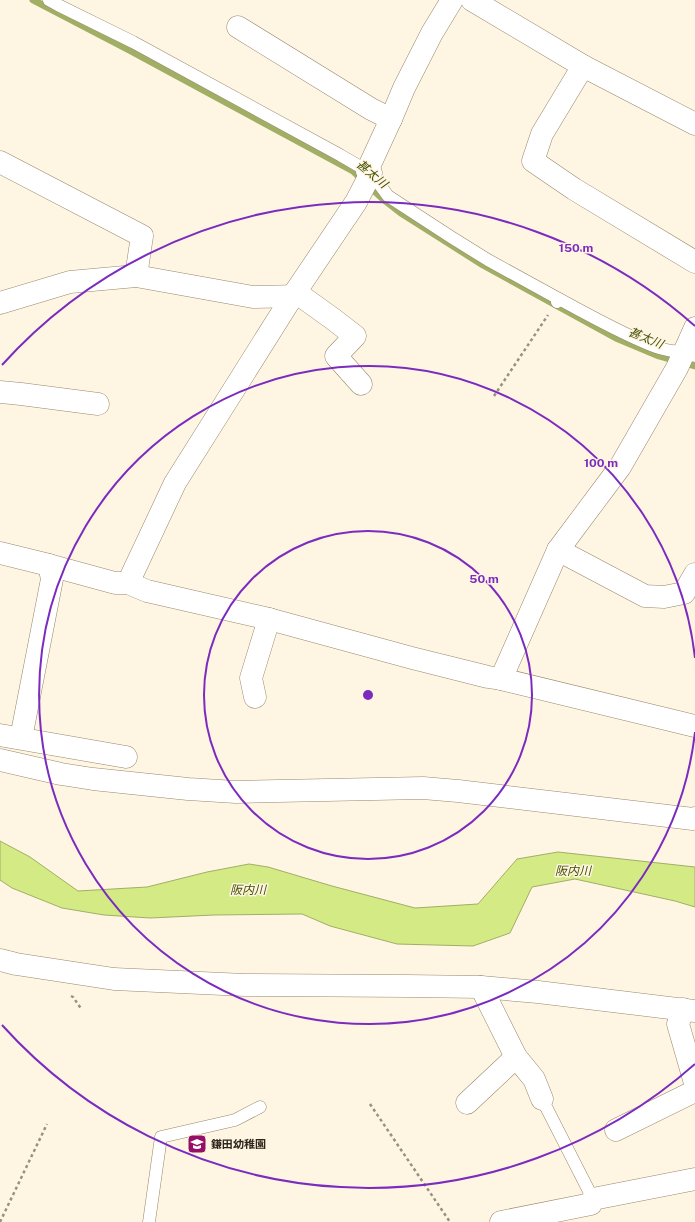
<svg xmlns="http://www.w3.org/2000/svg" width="695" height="1222" viewBox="0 0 695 1222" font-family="'Public Sans','Noto Sans JP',sans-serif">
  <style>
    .water { fill: #d3ea85; stroke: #a1af65 }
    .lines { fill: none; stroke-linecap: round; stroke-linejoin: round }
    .stream { stroke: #a1af65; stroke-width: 7 }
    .service-casing { stroke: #98886d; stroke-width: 13 }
    .minor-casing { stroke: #98886d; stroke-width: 23 }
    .path { stroke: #989082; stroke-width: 2.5; stroke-dasharray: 3 3; stroke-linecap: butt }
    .service { stroke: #fff; stroke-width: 12 }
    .minor { stroke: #fff; stroke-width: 22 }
    .ring { fill: none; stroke: #7b2cbf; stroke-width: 2 }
    .labels { text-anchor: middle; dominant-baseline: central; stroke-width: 3; stroke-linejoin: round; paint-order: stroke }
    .poi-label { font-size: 11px; font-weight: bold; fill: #2c261b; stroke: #fff5e3; text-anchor: start }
    .water-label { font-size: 12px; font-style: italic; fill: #424f00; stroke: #fff5e3 }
    .centre { fill: #7b2cbf; stroke: #fff5e3; stroke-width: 2 }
    .ring-label { font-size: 12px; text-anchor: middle; font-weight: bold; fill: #7b2cbf; stroke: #fff5e3; stroke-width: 3; stroke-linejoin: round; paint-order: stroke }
  </style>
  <rect width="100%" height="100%" fill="#fff5e3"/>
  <path class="water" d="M 0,841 L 30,857 L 78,891 L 147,887 L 207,872 L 249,864 L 268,867 L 332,886 L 415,908 L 478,904 L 517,859 L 558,852 L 695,867 L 695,907 L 675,901 L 575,879 L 532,887 L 510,933 L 473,946 L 397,944 L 330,926 L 302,914 L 214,915 L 150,918 L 104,915 L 62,908 L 12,888 L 0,880 Z"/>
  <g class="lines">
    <path class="stream" d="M 33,0 L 129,50 L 353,171 L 383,199 L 401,213 L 483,265 L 616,338 L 659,356 L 695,366"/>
    <defs>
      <g id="service">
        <path d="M 49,0 L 58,5 L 133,42 L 340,155 L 371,173 L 388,196 L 451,237 L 488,260 L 559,299 L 557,302"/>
        <path d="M 559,299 C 591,316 622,334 656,347 C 669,352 682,351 695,356"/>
        <path d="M 542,1099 L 593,1199"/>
        <path d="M 149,1222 L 161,1137 L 235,1120 L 260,1107"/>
      </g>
      <g id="minor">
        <path d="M 472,0 L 583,66 L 695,124"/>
        <path d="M 238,27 L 371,109 L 391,119"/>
        <path d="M 583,66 L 542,134 L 533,161 L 574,189 L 695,262"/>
        <path d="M 0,162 L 142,236 L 136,276"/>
        <path d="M 367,171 L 391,119 L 404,88 L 432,33 L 452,0"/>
        <path d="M 0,303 L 70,282 L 136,276 L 253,297 L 301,296 L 333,319 L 355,336 L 336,356 L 361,384"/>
        <path d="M 0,392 L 21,394 L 98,404"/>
        <path d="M 558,550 L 645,596 L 664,597 L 684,593 L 695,574"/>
        <path d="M 0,553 L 49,565 L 115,583 L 128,583 L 147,591 L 269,619 L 412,658 L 488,677 L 501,679 L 695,726"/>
        <path d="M 128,583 L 175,483 L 292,297 L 356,202 L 371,173"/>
        <path d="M 501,679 L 558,550 L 620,467 L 677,368 L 695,328"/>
        <path d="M 255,697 L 251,678 L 269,619"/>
        <path d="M 0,735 L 126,757"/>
        <path d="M 21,738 L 52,579 L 49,565"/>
        <path d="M 0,760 L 61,774 L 93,779 L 188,789 L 236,792 L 423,788 L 458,791 L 693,819 L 695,818"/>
        <path d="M 0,960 L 16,964 L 114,979 L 245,985 L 408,986 L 481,987 L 538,992 L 695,1011"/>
        <path d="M 481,987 L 516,1057 L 534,1079 L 542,1099"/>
        <path d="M 683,1009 L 678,1024 L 695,1083"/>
        <path d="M 467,1103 L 516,1057"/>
        <path d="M 616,1130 L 695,1091"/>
        <path d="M 501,1222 L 591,1204 L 593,1199 L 695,1179"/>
      </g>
    </defs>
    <use href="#service" class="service-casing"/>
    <use href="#minor" class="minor-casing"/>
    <g class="path">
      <path d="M 494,396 L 548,315"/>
      <path d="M 71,996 L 73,997 L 82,1010"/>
      <path d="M 370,1104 L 450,1222"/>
      <path d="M 0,1222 L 47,1124"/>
    </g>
    <use href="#service" class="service"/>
    <use href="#minor" class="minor"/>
  </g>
  <g class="ring">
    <circle cx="368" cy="695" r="164"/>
    <path d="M695 732A329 329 0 1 1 695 658"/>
    <path d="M695 1064A493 493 0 0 1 2 1025M2 365A493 493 0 0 1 695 326"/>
  </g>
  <defs>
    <symbol id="school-square" viewBox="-11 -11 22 22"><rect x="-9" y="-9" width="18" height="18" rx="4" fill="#960f66" stroke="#fff5e3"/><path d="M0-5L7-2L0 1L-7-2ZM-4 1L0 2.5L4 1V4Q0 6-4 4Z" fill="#fff"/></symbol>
  </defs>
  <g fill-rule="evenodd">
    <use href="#school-square" x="186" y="1133" width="22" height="22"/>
  </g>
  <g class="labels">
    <g class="poi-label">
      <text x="211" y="1144">鎌田幼稚園</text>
    </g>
    <g class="water-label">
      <text transform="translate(372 174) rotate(40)">甚太川</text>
      <text transform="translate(646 338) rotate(22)">甚太川</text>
      <text x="573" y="871">阪内川</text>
      <text x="248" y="890">阪内川</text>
    </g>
  </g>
  <circle cx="368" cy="695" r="6" class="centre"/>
  <g class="ring-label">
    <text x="576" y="252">150 m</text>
    <text x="601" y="467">100 m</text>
    <text x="484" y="583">50 m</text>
  </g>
</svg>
